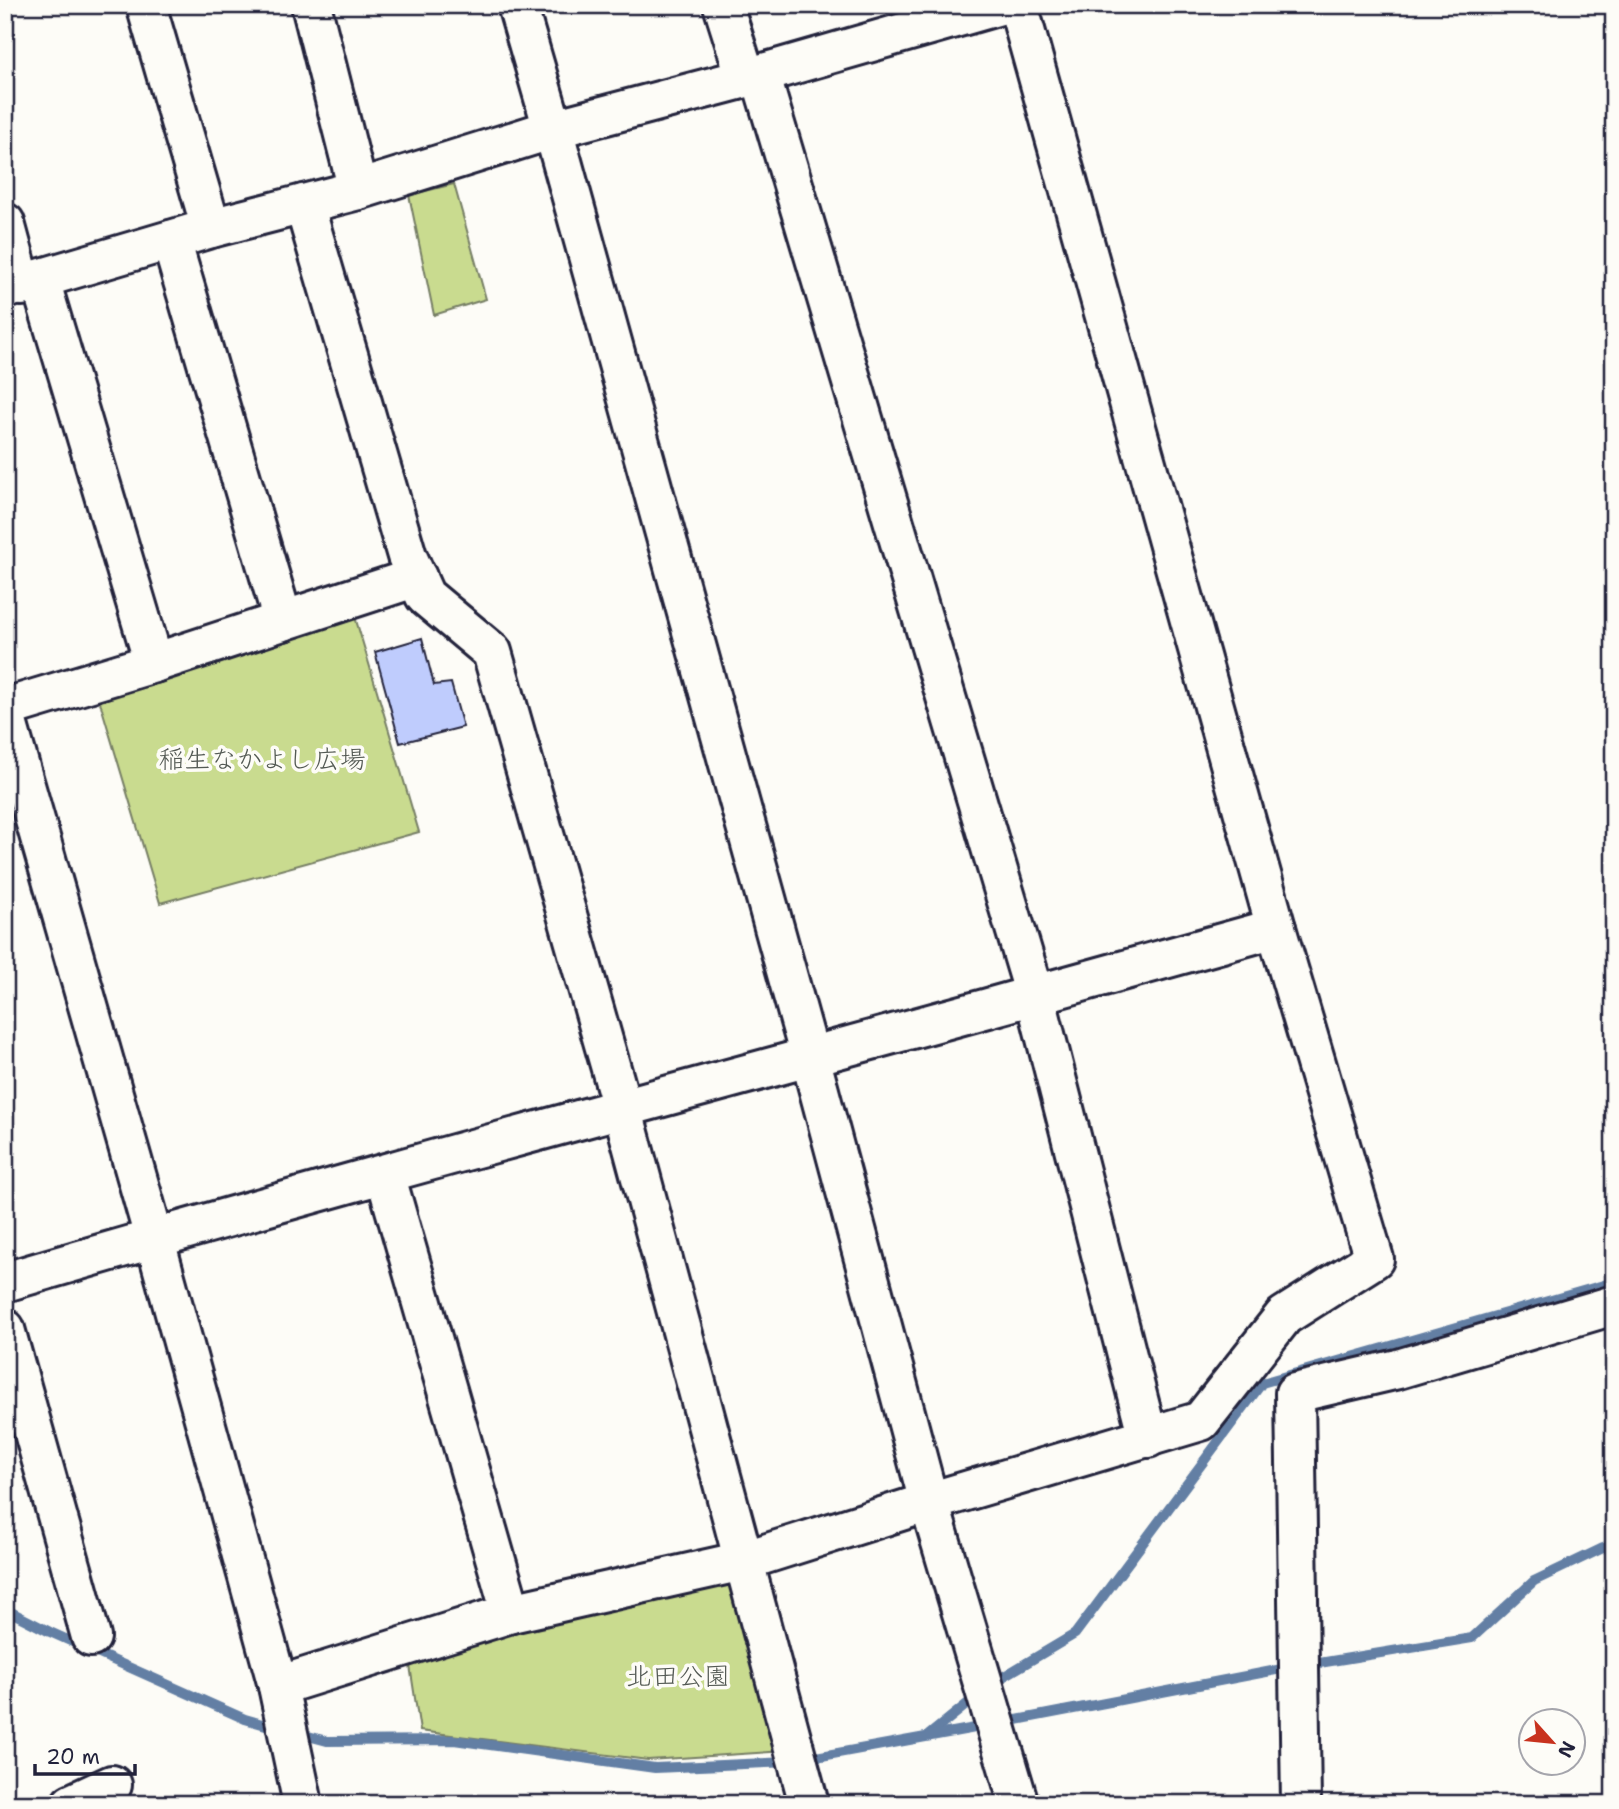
<svg xmlns="http://www.w3.org/2000/svg" width="1619" height="1809" viewBox="0 0 1619 1809" font-family="'Shantell Sans','Klee One',sans-serif">
  <style>
    .park { fill: #c9db8f; stroke: #767e65; stroke-width: 2 }
    .lines { fill: none; stroke-linecap: round; stroke-linejoin: round }
    .stream { stroke: #637fa4; stroke-width: 10 }
    .building { fill: #bfccfd; stroke: #22223b; stroke-width: 2 }
    .minor-casing { stroke: #22223b; stroke-width: 44 }
    .minor { stroke: #fdfcf7; stroke-width: 38 }
    .labels { text-anchor: middle; dominant-baseline: central; stroke-width: 7; stroke-linejoin: round; paint-order: stroke }
    .park-label { font-size: 26px; fill: #545a54; stroke: #fdfcf7 }
  </style>
  <rect width="100%" height="100%" fill="#fdfcf7"/>
  <filter id="ink" filterUnits="userSpaceOnUse"><feTurbulence type="fractalNoise" baseFrequency=".0143" numOctaves="2"/><feDisplacementMap in="SourceGraphic" scale="14" xChannelSelector="R" yChannelSelector="G"/><feConvolveMatrix kernelMatrix="1 2 1 2 8 2 1 2 1" color-interpolation-filters="sRGB"/></filter>
  <g filter="url(#ink)">
    <g class="park">
      <path d="M 454,184 L 486,299 L 434,315 L 409,195 Z"/>
      <path d="M 353,610 L 419,832 L 160,903 L 97,692 Z"/>
      <path d="M 738,1575 L 786,1751 L 648,1760 L 420,1731 L 409,1659 Z"/>
    </g>
    <g class="lines">
      <g class="stream">
        <path d="M 5,1609 L 50,1632 L 245,1719 L 276,1728"/>
        <path d="M 1307,1665 L 1472,1638 L 1534,1581 L 1603,1548 L 1614,1545"/>
        <path d="M 991,1684 L 1075,1634 L 1262,1383 L 1614,1282"/>
        <path d="M 1001,1723 L 1292,1667"/>
        <path d="M 297,1733 L 327,1741 L 454,1740 L 655,1768 L 790,1762"/>
        <path d="M 929,1735 L 977,1696"/>
        <path d="M 805,1759 L 986,1726"/>
      </g>
    </g>
    <path class="building" d="M 422,638 L 434,685 L 451,683 L 463,727 L 400,743 L 375,652 Z"/>
    <g class="lines">
      <defs>
        <g id="minor">
          <path d="M 146,5 L 211,228"/>
          <path d="M 311,5 L 358,190"/>
          <path d="M 517,5 L 553,129 L 810,1057 L 929,1502 L 1019,1804"/>
          <path d="M 723,5 L 746,78"/>
          <path d="M 760,74 L 1035,995 L 1148,1438"/>
          <path d="M 304,204 L 407,556 L 425,596 L 492,652 L 622,1107 L 809,1804"/>
          <path d="M 5,223 L 22,286"/>
          <path d="M 171,240 L 283,621"/>
          <path d="M 40,280 L 154,663"/>
          <path d="M 5,289 L 211,228 L 358,190 L 553,129 L 746,78 L 1000,5"/>
          <path d="M 5,708 L 154,663 L 417,577"/>
          <path d="M 5,715 L 154,1237 L 278,1686 L 511,1613 L 743,1561 L 929,1502 L 1201,1421 L 1284,1316 L 1374,1259 L 1276,928 L 1018,5"/>
          <path d="M 385,1174 L 511,1613"/>
          <path d="M 5,1282 C 272,1203 541,1130 809,1057 C 965,1015 1120,971 1276,928"/>
          <path d="M 5,1329 L 91,1637"/>
          <path d="M 278,1686 L 303,1804"/>
          <path d="M 71,1804 L 112,1785"/>
          <path d="M 1301,1804 L 1295,1393 L 1398,1369 L 1614,1305"/>
        </g>
      </defs>
      <use href="#minor" class="minor-casing"/>
      <use href="#minor" class="minor"/>
    </g>
  </g>
  <g class="labels">
    <g class="park-label">
      <text x="262" y="758">稲生なかよし広場</text>
      <text x="678" y="1675">北田公園</text>
    </g>
  </g>
  <rect width="1619" height="1809" fill="none" stroke="#fdfcf7" stroke-width="28"/>
  <rect x="14" y="14" width="1591" height="1781" fill="none" stroke="#22223b" stroke-width="2.5" filter="url(#ink)"/>
  <g transform="translate(1552 1742) rotate(117)"><circle r="33" fill="#fdfcf7" stroke="#a5a5ac" stroke-width="2"/>
  <path d="M0-5L12 26L0 18L-12 26Z" fill="#c8321e"/>
  <text y="-10" font-size="19" font-weight="bold" text-anchor="middle" fill="#22223b">N</text>
  </g>
  <path d="M35 1764v10h100v-10" fill="none" stroke="#22223b" stroke-width="3.5"/>
  <text x="46" y="1764" font-size="21" fill="#22223b" stroke="#fdfcf7" stroke-width="5" paint-order="stroke">20 m</text>
</svg>
